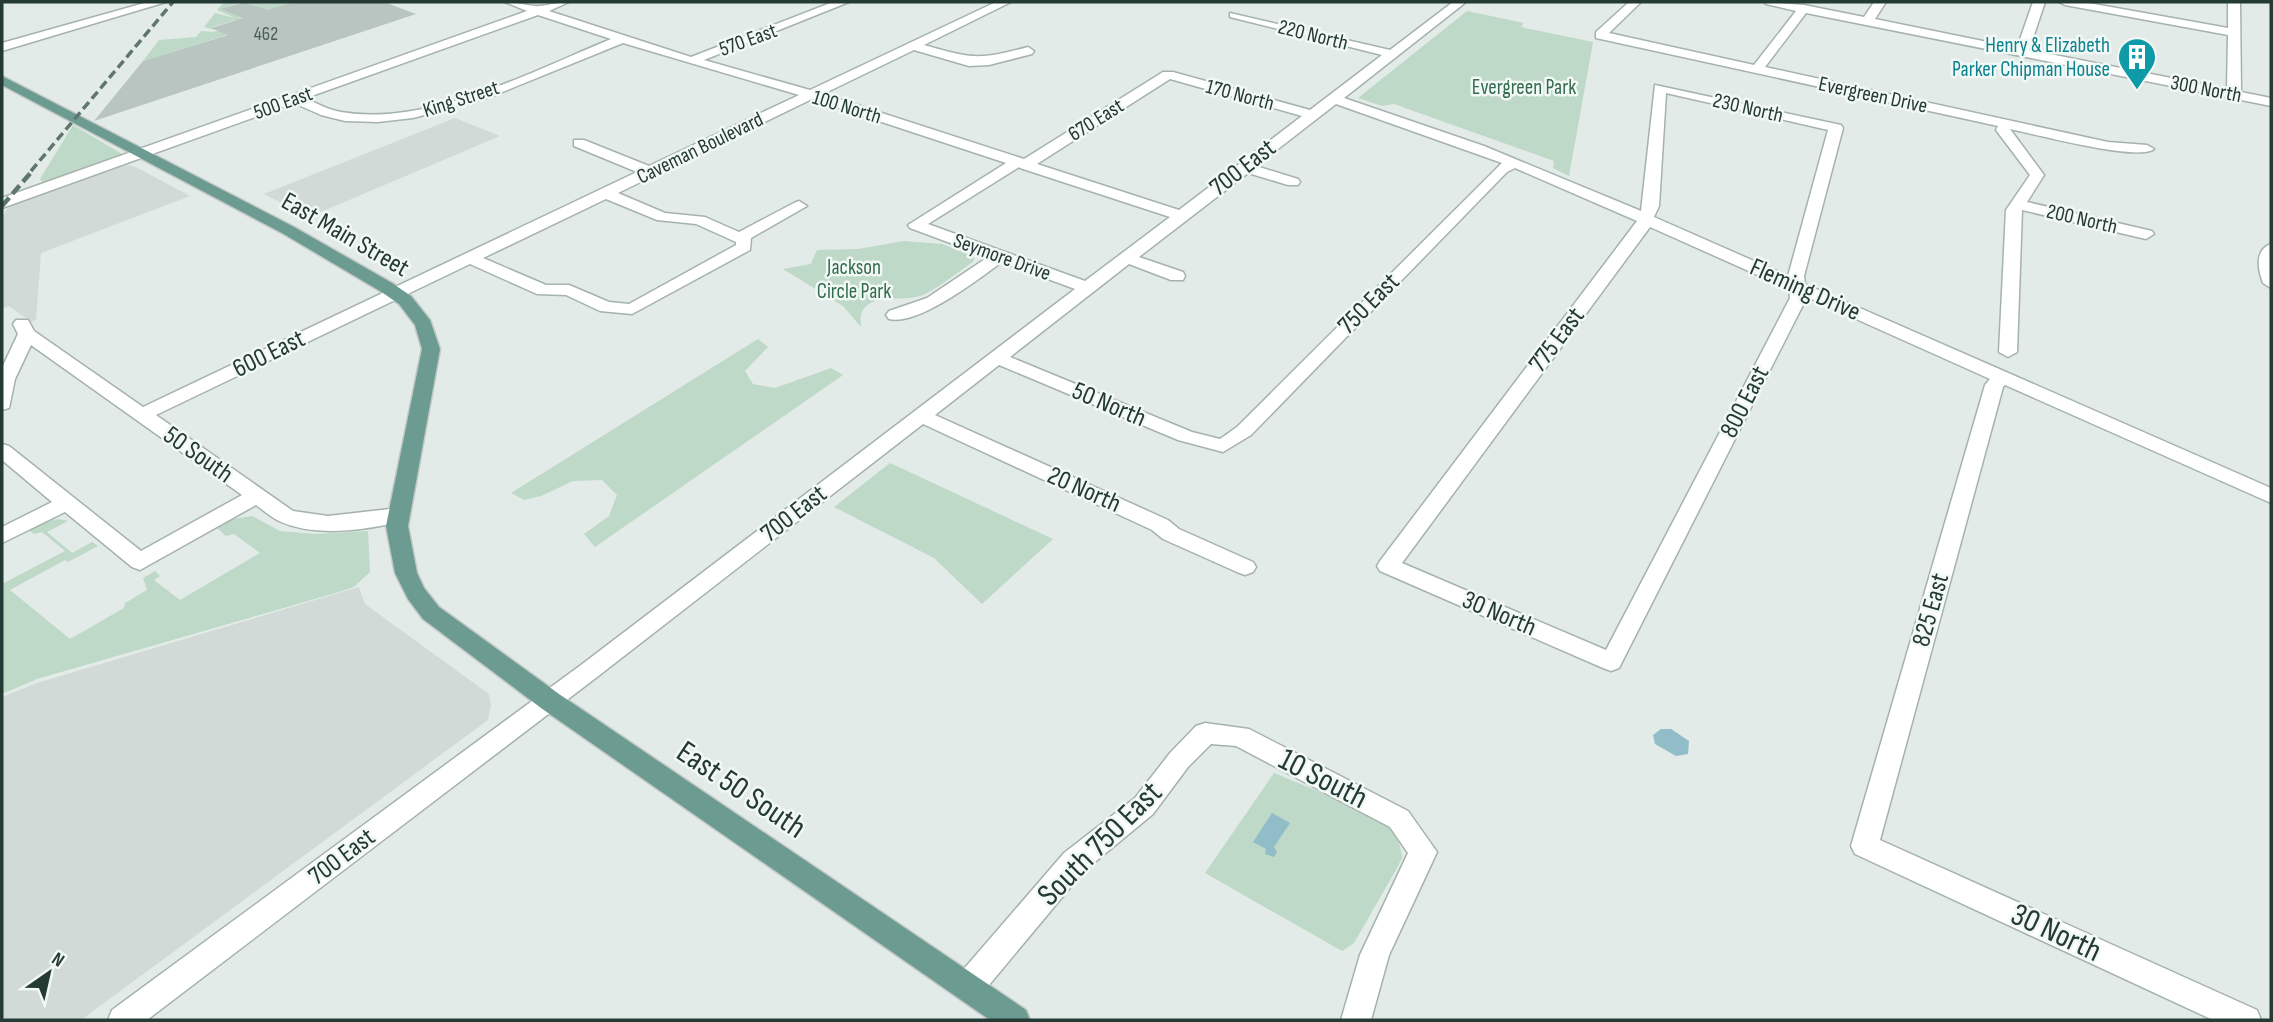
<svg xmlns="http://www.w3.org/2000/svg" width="2273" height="1022" viewBox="0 0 2273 1022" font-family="'Sofia Sans Condensed',sans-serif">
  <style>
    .built { fill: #d1dad7 }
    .green { fill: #bed9c7 }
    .water { fill: #91bdc9 }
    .building { fill: #b8c5c1 }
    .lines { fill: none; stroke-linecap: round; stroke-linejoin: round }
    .minor-casing { stroke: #a5b2ae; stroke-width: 3 }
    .major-casing { stroke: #c2c8c6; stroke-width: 3 }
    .minor { fill: #fff; fill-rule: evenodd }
    .major { fill: #6c9b92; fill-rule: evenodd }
    .rail-far1 { stroke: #5f7570; stroke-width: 3.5; stroke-dasharray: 9 4.5; stroke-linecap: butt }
    .rail { stroke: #5f7570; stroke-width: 4.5; stroke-dasharray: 11 5; stroke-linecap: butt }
    .labels { text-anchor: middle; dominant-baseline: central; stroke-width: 5; stroke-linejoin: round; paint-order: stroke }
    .far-number-label { font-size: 19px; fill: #495d58 }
    .far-street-label { font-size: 21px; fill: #243a35; stroke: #f2f8f5 }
    .far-culture-label { font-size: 21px; fill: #0d838f; stroke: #f2f8f5; text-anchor: end }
    .far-park-label { font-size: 21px; fill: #336c4c; stroke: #f2f8f5 }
    .street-label { font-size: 26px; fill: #243a35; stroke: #f2f8f5 }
    .near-street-label { font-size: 32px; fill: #243a35; stroke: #f2f8f5 }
  </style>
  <rect width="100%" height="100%" fill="#e2ebe7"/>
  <g class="built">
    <path d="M 455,118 L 500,136 L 309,217 L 264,194 Z"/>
    <path d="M 126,165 L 136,167 L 190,196 L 41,253 L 36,320 L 31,322 L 9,306 L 2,309 L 2,217 L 9,206 Z"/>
    <path d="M 359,587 L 365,604 L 489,694 L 491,706 L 488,720 L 81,1020 L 2,1020 L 2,697 L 37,683 Z"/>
  </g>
  <g class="green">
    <path d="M 224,2 L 240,2 L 222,9 L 258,7 L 245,2 L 294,2 L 284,5 L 332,2 L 143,61 L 159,40 L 196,37 L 201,31 L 214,32 L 246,20 L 237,17 L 244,21 L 235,20 L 212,27 L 216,30 L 204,27 L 215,13 L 235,18 L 217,10 Z"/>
    <path d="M 1467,11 L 1524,23 L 1521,27 L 1593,42 L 1569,176 L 1553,168 L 1554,161 L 1394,104 L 1382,106 L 1358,98 Z"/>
    <path d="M 73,125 L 124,155 L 43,183 L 40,179 Z"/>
    <path d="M 904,241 L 942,244 L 973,256 L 974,261 C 958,272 941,286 923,295 C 901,304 856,288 861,327 L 843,306 L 783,269 L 811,264 L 817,250 L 858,249 Z"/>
    <path d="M 758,339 L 768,347 L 745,371 L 753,384 L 775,388 L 831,368 L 843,375 L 595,547 L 584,534 L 609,516 L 617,495 L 602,480 L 573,481 L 541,496 L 524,500 L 511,493 Z"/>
    <path d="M 890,463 L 903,469 L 1053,539 L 982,604 L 934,558 L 834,507 Z"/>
    <path d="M 252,516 L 280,531 L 315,534 L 368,531 L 370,572 L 354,587 L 339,592 L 37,679 L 2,694 L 2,584 L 65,551 L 42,532 L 34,534 L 27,529 C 41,523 53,516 68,521 L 47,532 L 72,553 L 92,542 L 98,546 L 68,562 L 65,560 L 10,590 L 70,639 L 124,608 L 125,603 L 147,590 L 143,578 L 155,571 L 160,576 L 154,580 L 180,600 L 260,553 L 234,534 L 226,536 L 217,528 L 232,519 Z"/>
    <path d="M 1274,773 C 1300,784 1376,813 1393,832 C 1399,839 1401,849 1402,858 L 1397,868 L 1354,943 L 1342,951 L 1205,873 Z"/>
  </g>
  <g class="water">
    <path d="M 1661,729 L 1671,729 L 1689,741 L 1688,754 L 1676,756 L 1655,744 L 1653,735 Z"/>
    <path d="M 1272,813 L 1290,823 L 1274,847 L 1277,852 L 1274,857 L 1265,854 L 1266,849 L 1253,842 Z"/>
  </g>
  <path class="building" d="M 244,2 L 267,10 L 294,2 L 384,2 L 416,14 L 94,121 L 143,61 L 228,35 L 211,28 L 243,18 L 221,9 Z"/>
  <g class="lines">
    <defs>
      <g id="minor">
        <path d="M 148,2 L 166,2 L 2,51 L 2,43 Z"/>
        <path d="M 505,2 C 516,2 532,7 540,6 C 550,5 558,2 569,2 L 549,11 L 691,57 L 833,2 L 849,2 L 704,60 L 810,90 L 996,2 L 1011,2 L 924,45 C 973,59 979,60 1028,47 L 1034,51 L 1032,54 L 989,65 L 969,66 L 914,50 L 823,94 L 1024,159 L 1163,72 L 1173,72 L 1310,110 L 1382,55 L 1230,17 L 1230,13 L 1390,50 L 1453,2 L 1466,2 L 1344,98 L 1484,146 L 1641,211 L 1655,85 L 1841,125 L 1843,128 L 1804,276 L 1805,284 L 2271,488 L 2271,503 L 2005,385 L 2003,387 L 1880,840 L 2257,1010 L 2261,1020 L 2213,1020 L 1855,854 L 1851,846 L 1985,385 L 1990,379 L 1807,297 L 1619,668 L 1611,671 L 1603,668 L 1380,571 L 1377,566 L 1380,561 L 1637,221 L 1515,168 L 1507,172 L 1251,435 L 1223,452 L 1178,440 L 999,365 L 935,415 L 1168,520 L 1179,529 L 1253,562 L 1256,567 L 1253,572 L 1245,575 L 1237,572 L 1163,539 L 1152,530 L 923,424 L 597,677 L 147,1020 L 108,1020 L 112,1010 L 581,665 L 1075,289 L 1002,262 C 978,279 919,326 889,319 L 886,315 L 889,311 L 927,298 L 988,257 L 910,228 L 908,225 L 1006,163 L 812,99 L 618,193 L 665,213 L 705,217 L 739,232 L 794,203 L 799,201 L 807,206 L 751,238 L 750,250 L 632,314 L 600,311 L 566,295 L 537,294 L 470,264 L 156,415 L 293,511 L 328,516 L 399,508 L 406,510 L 410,515 L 406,520 C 369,530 315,538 279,521 C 271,517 263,510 256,505 L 140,570 L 132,567 L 65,512 L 2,543 L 2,527 L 52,502 L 2,460 L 2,444 L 9,446 L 141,551 L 242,495 L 31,345 L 15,379 L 9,408 L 2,410 L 2,368 L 18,334 L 13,324 L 16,320 L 28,320 L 34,331 L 143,407 L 637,172 L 574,146 L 574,140 L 584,140 L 649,166 L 799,95 L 623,43 L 490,97 L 413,118 L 378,122 L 345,121 L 321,115 L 294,103 L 2,208 L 2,198 L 527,11 ZM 538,15 L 611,39 C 533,71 427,127 341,112 C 329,110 317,104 306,98 ZM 1170,79 L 1302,116 L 1179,210 L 1037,164 ZM 1666,93 L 1828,130 L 1788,276 L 1654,217 L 1659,206 ZM 1336,104 L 1502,163 L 1237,427 L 1220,439 L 1192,432 L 1010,357 L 1129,264 L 1171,280 L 1183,280 L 1185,276 L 1183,272 L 1139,257 L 1248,173 L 1288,185 L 1298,185 L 1300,182 L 1298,179 L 1256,166 ZM 1019,167 L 1020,168 L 1170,217 L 1085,281 L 928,224 ZM 606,199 L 657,220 L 696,224 L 736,242 L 736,245 L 629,304 L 609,302 L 569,285 L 546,285 L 483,258 ZM 1650,227 L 1789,289 L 1790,298 L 1606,650 L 1402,563 Z"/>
        <path d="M 1629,2 L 1641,2 L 1609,33 L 1754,65 L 1796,11 L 1766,4 L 1764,2 L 1804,5 L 1864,17 L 1874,2 L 1886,2 L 1875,19 L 2017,48 L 2033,2 L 2045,2 L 2029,50 L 2227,89 L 2228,35 L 2065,5 L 2059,2 L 2083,2 L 2228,28 L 2228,2 L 2240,2 L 2241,92 L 2271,98 L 2271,106 L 1806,13 L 1765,67 L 2108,142 L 2147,145 L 2154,149 C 2139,162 2034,134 2010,129 L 2044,175 L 2027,202 L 2152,231 L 2154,234 L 2146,239 L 2022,210 L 2017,352 L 2008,357 L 1999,352 L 2006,210 L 2030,175 L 1996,130 L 1998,126 L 1596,38 L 1596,32 Z"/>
        <path d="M 2271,244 L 2271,288 L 2263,283 C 2258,270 2254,250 2271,244 Z"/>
        <path d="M 1205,723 L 1249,729 L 1408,811 L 1437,852 L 1389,955 L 1371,1020 L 1341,1020 L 1360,955 L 1408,853 L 1390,827 L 1236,746 L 1211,744 L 1188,767 L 1153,814 L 1084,871 L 979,997 L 968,1001 L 957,997 L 953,987 L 957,977 L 1064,853 L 1135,798 L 1170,753 L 1196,726 Z"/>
      </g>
      <path id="major" d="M 2,76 L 294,227 L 392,283 L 411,296 L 430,320 L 440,349 L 408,526 L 417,573 L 424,588 L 439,607 L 559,694 L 1026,1010 L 1030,1020 L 990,1020 L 541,708 L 423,619 L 408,599 L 395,573 L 386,526 L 422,349 L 415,325 L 399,304 L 380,291 L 282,233 L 2,85 Z"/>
    </defs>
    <use href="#minor" class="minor-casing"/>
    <use href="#major" class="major-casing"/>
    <use href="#minor" class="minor"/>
    <use href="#major" class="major"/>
    <path class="rail-far1" d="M 31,171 L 173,2"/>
    <path class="rail" d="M 2,206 L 33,170"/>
  </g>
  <defs>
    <symbol id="building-pin" viewBox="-11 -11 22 30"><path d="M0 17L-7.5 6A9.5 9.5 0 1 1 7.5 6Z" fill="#0f9aa8" stroke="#f2f8f5"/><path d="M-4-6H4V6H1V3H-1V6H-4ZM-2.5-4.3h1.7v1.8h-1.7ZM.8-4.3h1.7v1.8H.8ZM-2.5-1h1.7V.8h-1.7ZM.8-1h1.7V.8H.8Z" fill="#fff"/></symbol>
  </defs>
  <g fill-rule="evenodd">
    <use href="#building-pin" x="2115" y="35" width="44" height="60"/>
  </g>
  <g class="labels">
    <g class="far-number-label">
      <text x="266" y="34">462</text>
    </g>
    <g class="far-street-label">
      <text transform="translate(1313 35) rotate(14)">220 North</text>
      <text transform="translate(748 40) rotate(-20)">570 East</text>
      <text transform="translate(2206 89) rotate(11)">300 North</text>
      <text transform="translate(1240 95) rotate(15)">170 North</text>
      <text transform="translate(1873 95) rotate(12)">Evergreen Drive</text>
      <text transform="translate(461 99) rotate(-18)">King Street</text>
      <text transform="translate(283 103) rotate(-20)">500 East</text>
      <text transform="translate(847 107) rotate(17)">100 North</text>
      <text transform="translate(1748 108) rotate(13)">230 North</text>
      <text transform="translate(1096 120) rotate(-32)">670 East</text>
      <text transform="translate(700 148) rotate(-26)">Caveman Boulevard</text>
      <text transform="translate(2082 219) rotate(13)">200 North</text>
      <text transform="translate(1002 257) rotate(20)">Seymore Drive</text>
    </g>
    <g class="far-culture-label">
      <text x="2110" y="45">Henry &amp; Elizabeth<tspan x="2110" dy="24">Parker Chipman House</tspan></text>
    </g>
    <g class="far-park-label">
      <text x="1524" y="87">Evergreen Park</text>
      <text x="854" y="267">Jackson<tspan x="854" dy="24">Circle Park</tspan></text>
    </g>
    <g class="street-label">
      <text transform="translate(1243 168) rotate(-38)">700 East</text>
      <text transform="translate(345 235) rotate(30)">East Main Street</text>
      <text transform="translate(1805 290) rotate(24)">Fleming Drive</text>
      <text transform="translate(1369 304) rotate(-45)">750 East</text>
      <text transform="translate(1557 340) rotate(-53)">775 East</text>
      <text transform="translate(269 354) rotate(-26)">600 East</text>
      <text transform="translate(1745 402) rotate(-63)">800 East</text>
      <text transform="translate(1109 405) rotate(23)">50 North</text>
      <text transform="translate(198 455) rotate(35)">50 South</text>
      <text transform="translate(1084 490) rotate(24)">20 North</text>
      <text transform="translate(794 514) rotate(-38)">700 East</text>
      <text transform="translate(1931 610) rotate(-74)">825 East</text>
      <text transform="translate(1499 614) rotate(23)">30 North</text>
      <text transform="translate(342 857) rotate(-37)">700 East</text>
    </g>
    <g class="near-street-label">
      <text transform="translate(1323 779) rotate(27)">10 South</text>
      <text transform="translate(741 790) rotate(34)">East 50 South</text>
      <text transform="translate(1100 844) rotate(-45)">South 750 East</text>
      <text transform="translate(2056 933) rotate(25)">30 North</text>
    </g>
  </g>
  <rect width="2273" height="1022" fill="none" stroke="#243a35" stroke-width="7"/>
  <g transform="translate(49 973) rotate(34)" stroke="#f2f8f5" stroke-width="5" paint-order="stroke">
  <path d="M0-5L12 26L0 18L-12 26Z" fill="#243a35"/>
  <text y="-10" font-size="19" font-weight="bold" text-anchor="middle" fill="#243a35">N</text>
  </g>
</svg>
